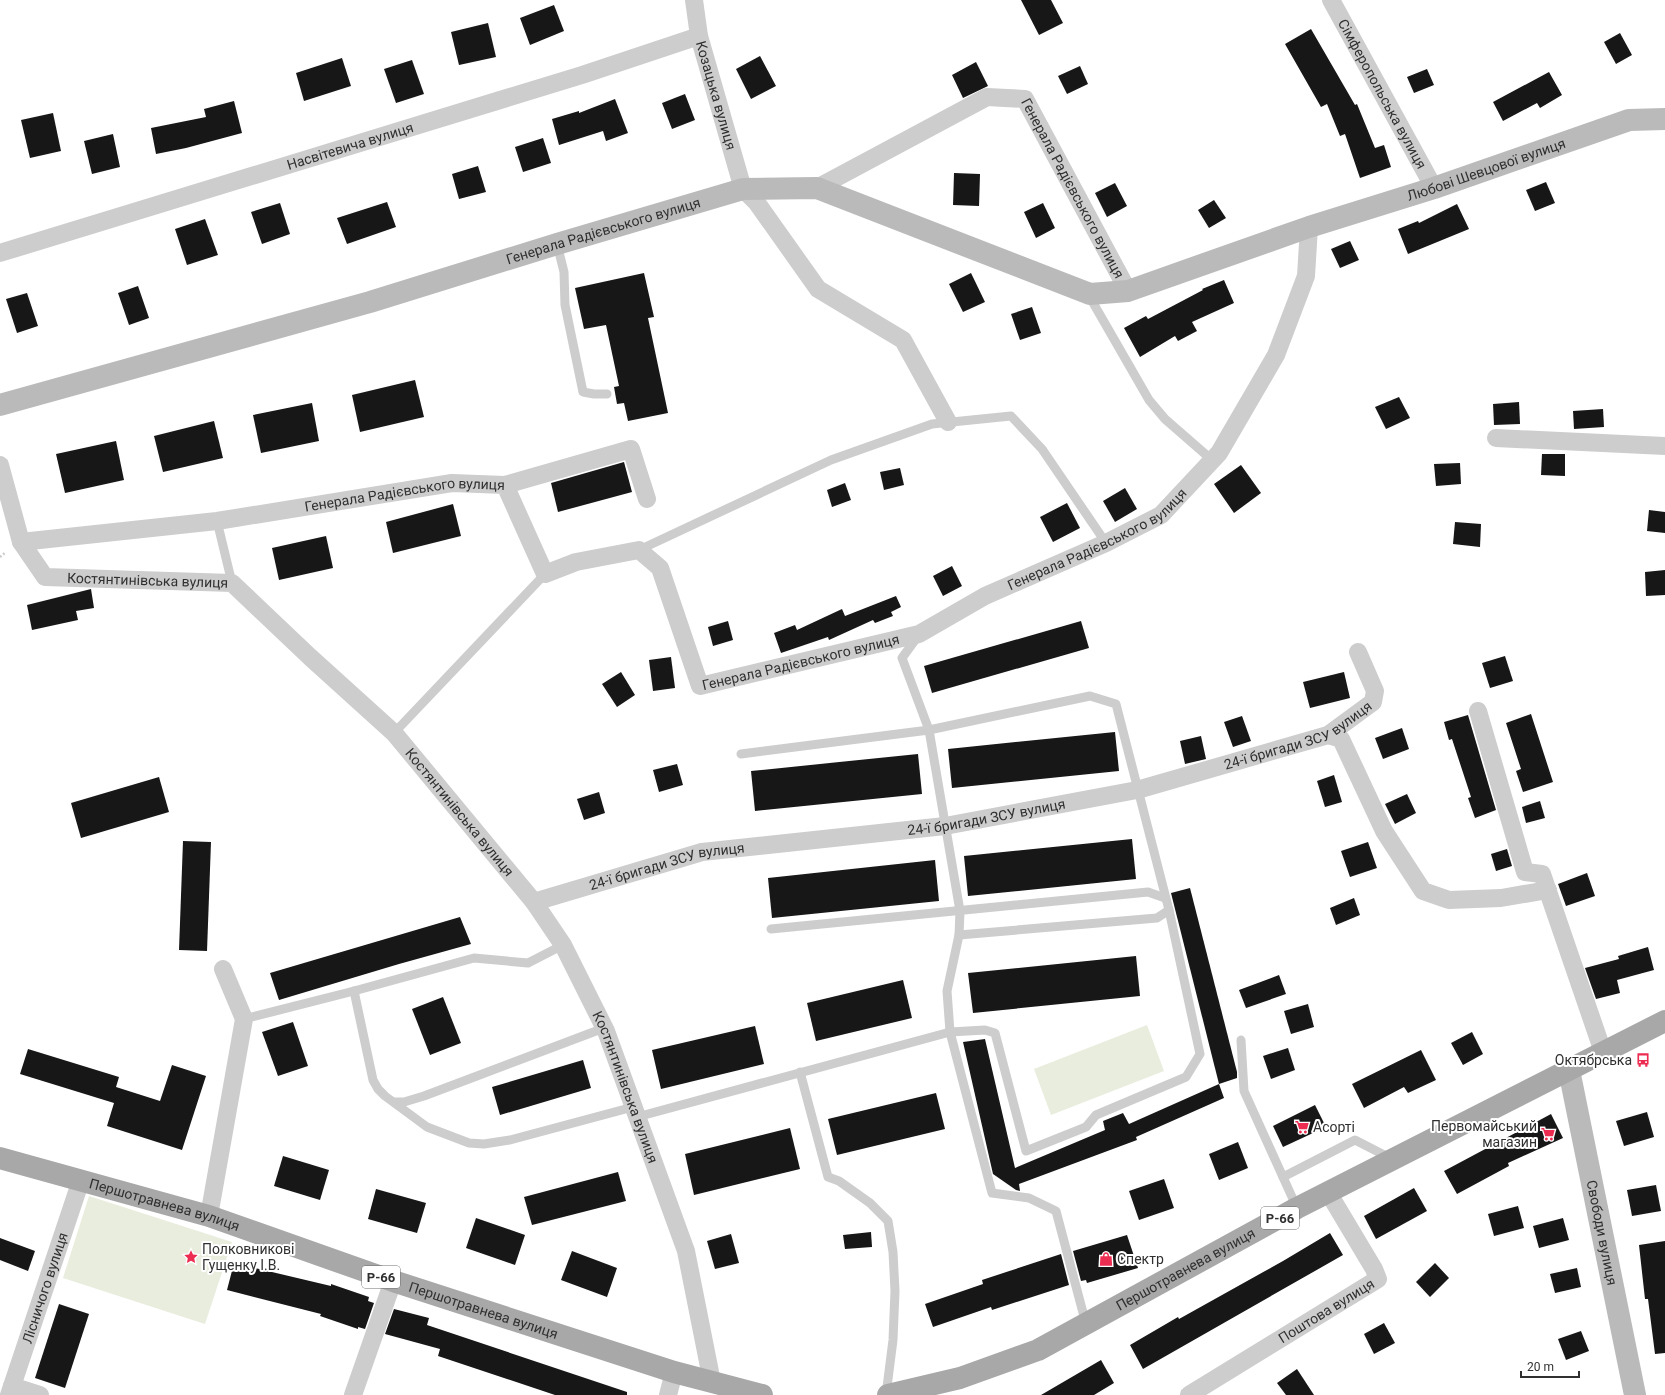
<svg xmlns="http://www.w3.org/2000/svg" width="1665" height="1395" viewBox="0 0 1665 1395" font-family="Roboto,sans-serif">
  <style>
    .green { fill: #e8eddd }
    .building { fill: #171717 }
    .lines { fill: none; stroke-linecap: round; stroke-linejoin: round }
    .path { stroke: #cdcdcd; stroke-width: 2.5; stroke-dasharray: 2 2; stroke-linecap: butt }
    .lane { stroke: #cdcdcd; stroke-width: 9 }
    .street { stroke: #cdcdcd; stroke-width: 18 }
    .secondary { stroke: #bababa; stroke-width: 22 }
    .primary { stroke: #a8a8a8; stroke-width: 22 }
    .labels { text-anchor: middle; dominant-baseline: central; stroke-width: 4; stroke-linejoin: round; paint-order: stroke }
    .shield { fill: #fff; stroke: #6e6e6e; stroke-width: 1 }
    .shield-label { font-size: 13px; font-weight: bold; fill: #303030 }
    .street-label { font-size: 14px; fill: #303030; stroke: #fff }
    .poi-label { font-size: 14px; fill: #303030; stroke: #fff; text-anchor: start }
  </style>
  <rect width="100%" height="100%" fill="#fff"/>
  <g class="green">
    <path d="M 1147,1025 L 1164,1071 L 1051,1115 L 1034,1069 Z"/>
    <path d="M 89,1196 L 232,1242 L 205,1324 L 63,1278 Z"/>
  </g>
  <g class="building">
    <path d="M 1021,0 L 1051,0 L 1063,23 L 1039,35 Z"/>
    <path d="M 554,5 L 564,31 L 530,45 L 520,18 Z"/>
    <path d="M 488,23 L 496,57 L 459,65 L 451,32 Z"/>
    <path d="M 1311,29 L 1355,105 L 1357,104 L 1375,148 L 1384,145 L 1391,167 L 1360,178 L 1345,134 L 1340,136 L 1327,104 L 1321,107 L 1285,44 Z"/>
    <path d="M 1620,33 L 1632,55 L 1616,64 L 1604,42 Z"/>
    <path d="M 760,56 L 776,86 L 751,99 L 736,69 Z"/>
    <path d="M 342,58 L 351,86 L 304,101 L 296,73 Z"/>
    <path d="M 412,60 L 424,94 L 396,103 L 384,69 Z"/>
    <path d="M 976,62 L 988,86 L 963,98 L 952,75 Z"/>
    <path d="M 1080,66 L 1088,84 L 1067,94 L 1058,76 Z"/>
    <path d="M 1427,69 L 1434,85 L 1414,93 L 1407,77 Z"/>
    <path d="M 1549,72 L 1562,95 L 1540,108 L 1537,103 L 1503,121 L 1493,102 Z"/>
    <path d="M 685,94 L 695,120 L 672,129 L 662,103 Z"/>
    <path d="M 615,99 L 628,133 L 606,141 L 603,131 L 559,145 L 552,119 L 579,111 L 579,113 Z"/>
    <path d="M 234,101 L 242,133 L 186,148 L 156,154 L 151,128 L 206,117 L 204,109 Z"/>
    <path d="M 53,113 L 61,151 L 30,158 L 21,120 Z"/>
    <path d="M 113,134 L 120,167 L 92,174 L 84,141 Z"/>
    <path d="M 543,138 L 551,163 L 523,172 L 515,147 Z"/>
    <path d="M 478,166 L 486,192 L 459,199 L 452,174 Z"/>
    <path d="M 954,173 L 980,174 L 979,206 L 953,205 Z"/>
    <path d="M 1546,182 L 1555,203 L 1535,211 L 1526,190 Z"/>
    <path d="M 1115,183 L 1127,206 L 1107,217 L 1095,193 Z"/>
    <path d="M 1214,200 L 1226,218 L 1209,228 L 1198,210 Z"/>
    <path d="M 387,202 L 396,227 L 347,244 L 337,218 Z"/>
    <path d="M 280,203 L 290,234 L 262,244 L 251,212 Z"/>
    <path d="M 1043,203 L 1055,228 L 1036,238 L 1024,212 Z"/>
    <path d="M 1457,204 L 1469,229 L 1408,254 L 1398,229 L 1418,221 L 1419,223 Z"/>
    <path d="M 205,219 L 218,255 L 187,265 L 175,229 Z"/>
    <path d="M 1350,241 L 1359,260 L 1340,268 L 1331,249 Z"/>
    <path d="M 644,273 L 654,317 L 648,318 L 668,413 L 628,421 L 624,403 L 617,404 L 614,387 L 619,386 L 606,325 L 584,329 L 575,288 Z"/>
    <path d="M 971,273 L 985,302 L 963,312 L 949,284 Z"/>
    <path d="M 1224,280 L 1234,303 L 1192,322 L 1197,331 L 1178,341 L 1175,336 L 1140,357 L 1124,328 L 1146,316 L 1148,319 L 1203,290 L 1202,289 Z"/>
    <path d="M 138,286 L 149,318 L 129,325 L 118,293 Z"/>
    <path d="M 27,293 L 38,326 L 17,333 L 6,299 Z"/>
    <path d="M 1032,307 L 1041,333 L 1020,340 L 1011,314 Z"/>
    <path d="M 415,380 L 424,417 L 360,432 L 352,395 Z"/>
    <path d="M 1399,397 L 1410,418 L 1386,429 L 1375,407 Z"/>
    <path d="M 1519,402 L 1520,424 L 1494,425 L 1493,404 Z"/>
    <path d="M 312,403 L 319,441 L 261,453 L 253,415 Z"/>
    <path d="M 1603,409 L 1604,427 L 1574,429 L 1573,411 Z"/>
    <path d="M 214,421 L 223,458 L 163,472 L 154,436 Z"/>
    <path d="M 116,441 L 124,480 L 65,493 L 56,454 Z"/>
    <path d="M 1542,454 L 1565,454 L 1565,476 L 1541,475 Z"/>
    <path d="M 624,462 L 632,492 L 558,512 L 551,483 Z"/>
    <path d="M 1460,463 L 1461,484 L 1436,486 L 1434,464 Z"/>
    <path d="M 1241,465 L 1261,493 L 1234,513 L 1214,484 Z"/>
    <path d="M 900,468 L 904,485 L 884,490 L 880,472 Z"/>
    <path d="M 845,483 L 851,500 L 832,507 L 827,490 Z"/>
    <path d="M 1125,488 L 1137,509 L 1115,522 L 1103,501 Z"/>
    <path d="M 1067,503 L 1080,528 L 1053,542 L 1040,517 Z"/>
    <path d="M 453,504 L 461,536 L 393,553 L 386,522 Z"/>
    <path d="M 1649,510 L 1665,512 L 1665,533 L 1647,531 Z"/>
    <path d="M 1455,522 L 1481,524 L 1480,547 L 1453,544 Z"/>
    <path d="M 326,536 L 333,568 L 279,580 L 272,548 Z"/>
    <path d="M 952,566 L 962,586 L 943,596 L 933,576 Z"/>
    <path d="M 1665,570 L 1665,595 L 1646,596 L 1645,572 Z"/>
    <path d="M 91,589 L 94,608 L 76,611 L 78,620 L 32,630 L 27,605 Z"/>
    <path d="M 896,596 L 901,607 L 891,612 L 893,616 L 875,623 L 873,620 L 829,640 L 828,637 L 781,653 L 774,633 L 795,625 L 797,630 L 842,609 L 845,616 Z"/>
    <path d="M 728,621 L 733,640 L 713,646 L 708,627 Z"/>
    <path d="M 1081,621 L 1089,648 L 932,693 L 924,666 Z"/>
    <path d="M 1505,656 L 1513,681 L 1490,688 L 1482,663 Z"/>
    <path d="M 671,657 L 675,688 L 653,691 L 649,660 Z"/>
    <path d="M 621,672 L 635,695 L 617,707 L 602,684 Z"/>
    <path d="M 1344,672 L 1350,698 L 1310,708 L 1303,682 Z"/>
    <path d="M 1531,714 L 1553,782 L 1523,792 L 1516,771 L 1521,769 L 1506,723 Z"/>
    <path d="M 1468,715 L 1496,810 L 1475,818 L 1468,798 L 1471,797 L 1452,739 L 1449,740 L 1444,722 Z"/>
    <path d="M 1242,716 L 1251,741 L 1233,747 L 1224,722 Z"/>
    <path d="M 1402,728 L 1409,749 L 1383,759 L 1375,738 Z"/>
    <path d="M 1115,732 L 1119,771 L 952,788 L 948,749 Z"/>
    <path d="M 1201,736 L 1206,759 L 1185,764 L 1180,741 Z"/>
    <path d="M 918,754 L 922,794 L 755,811 L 751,771 Z"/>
    <path d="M 677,764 L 683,785 L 659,792 L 653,770 Z"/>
    <path d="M 1334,775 L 1342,802 L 1325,807 L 1317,781 Z"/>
    <path d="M 159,777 L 169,812 L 81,838 L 71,803 Z"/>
    <path d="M 599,792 L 605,813 L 584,820 L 577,799 Z"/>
    <path d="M 1407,794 L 1416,813 L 1395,824 L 1385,804 Z"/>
    <path d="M 1540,801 L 1545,818 L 1526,823 L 1522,807 Z"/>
    <path d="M 1132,839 L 1136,879 L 968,896 L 964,856 Z"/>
    <path d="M 183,841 L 211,842 L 207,951 L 179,950 Z"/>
    <path d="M 1368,842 L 1377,868 L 1350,877 L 1341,851 Z"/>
    <path d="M 1507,849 L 1512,866 L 1496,871 L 1491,854 Z"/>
    <path d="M 935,860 L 939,901 L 772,918 L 768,878 Z"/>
    <path d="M 1587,873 L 1595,896 L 1566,906 L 1558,884 Z"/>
    <path d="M 1190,888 L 1237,1072 L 1237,1078 L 1219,1084 L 1171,893 Z"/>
    <path d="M 1354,898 L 1360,915 L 1336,925 L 1330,908 Z"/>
    <path d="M 460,917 L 471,944 L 399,964 L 279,1000 L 270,973 Z"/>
    <path d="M 1648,947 L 1654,970 L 1617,980 L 1620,993 L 1596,999 L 1585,968 L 1619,959 L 1618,956 Z"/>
    <path d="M 1136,956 L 1140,996 L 973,1013 L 968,973 Z"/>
    <path d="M 1279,975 L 1286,994 L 1246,1008 L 1239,990 Z"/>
    <path d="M 903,980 L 912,1018 L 816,1041 L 807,1003 Z"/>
    <path d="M 443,997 L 461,1043 L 430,1055 L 412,1009 Z"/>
    <path d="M 1308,1004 L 1314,1027 L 1291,1034 L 1284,1011 Z"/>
    <path d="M 293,1022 L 308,1066 L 278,1076 L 262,1032 Z"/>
    <path d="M 755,1026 L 764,1064 L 661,1089 L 652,1050 Z"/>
    <path d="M 1472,1032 L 1483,1054 L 1463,1065 L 1451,1043 Z"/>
    <path d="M 985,1039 L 1015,1168 L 1105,1130 L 1103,1121 L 1123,1113 L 1129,1124 L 1219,1084 L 1224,1098 L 1136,1137 L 1137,1140 L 1019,1184 L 1020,1191 L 1016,1190 L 993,1174 L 963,1042 Z"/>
    <path d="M 1288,1048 L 1295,1070 L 1271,1079 L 1263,1056 Z"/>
    <path d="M 28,1049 L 119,1077 L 116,1087 L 160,1101 L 172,1065 L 206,1076 L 182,1150 L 107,1126 L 114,1103 L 20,1074 Z"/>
    <path d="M 1421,1050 L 1436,1080 L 1408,1093 L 1404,1087 L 1364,1108 L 1352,1084 Z"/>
    <path d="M 583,1060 L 591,1088 L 500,1115 L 492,1087 Z"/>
    <path d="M 936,1093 L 945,1129 L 837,1155 L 828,1119 Z"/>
    <path d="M 1315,1105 L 1326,1127 L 1283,1147 L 1273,1126 Z"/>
    <path d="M 1647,1112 L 1654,1137 L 1624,1146 L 1616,1121 Z"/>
    <path d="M 1551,1114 L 1563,1138 L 1508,1163 L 1509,1166 L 1457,1194 L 1444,1171 Z"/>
    <path d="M 790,1128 L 800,1169 L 694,1195 L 685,1154 Z"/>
    <path d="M 1238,1142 L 1248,1168 L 1219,1180 L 1209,1154 Z"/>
    <path d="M 283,1156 L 329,1170 L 320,1200 L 274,1186 Z"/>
    <path d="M 618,1172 L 626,1201 L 532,1225 L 524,1197 Z"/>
    <path d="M 1164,1179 L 1174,1208 L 1139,1220 L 1129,1191 Z"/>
    <path d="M 1656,1185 L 1661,1211 L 1632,1216 L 1627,1190 Z"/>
    <path d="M 1414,1188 L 1427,1211 L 1376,1239 L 1364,1216 Z"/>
    <path d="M 376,1189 L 426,1203 L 417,1233 L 368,1219 Z"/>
    <path d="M 1518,1206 L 1524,1228 L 1494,1236 L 1488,1214 Z"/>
    <path d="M 476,1218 L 525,1235 L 515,1265 L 466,1248 Z"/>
    <path d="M 1563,1218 L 1569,1240 L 1539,1248 L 1533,1226 Z"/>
    <path d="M 871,1232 L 872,1247 L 845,1249 L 843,1235 Z"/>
    <path d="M 1330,1233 L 1343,1255 L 1143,1369 L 1130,1345 L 1178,1317 L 1179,1319 L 1283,1261 Z"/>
    <path d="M 731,1234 L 739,1263 L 715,1269 L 707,1241 Z"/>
    <path d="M 1127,1235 L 1138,1268 L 1087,1283 L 1086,1280 L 1081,1281 L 1073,1251 Z"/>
    <path d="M 0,1238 L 35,1251 L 28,1271 L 0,1260 Z"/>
    <path d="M 1665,1241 L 1665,1353 L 1655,1354 L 1648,1299 L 1645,1299 L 1639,1245 Z"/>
    <path d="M 572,1251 L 617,1268 L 607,1297 L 561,1280 Z"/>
    <path d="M 1061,1254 L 1069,1285 L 992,1310 L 991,1307 L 933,1327 L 925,1304 L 983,1284 L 982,1280 Z"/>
    <path d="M 234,1263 L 331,1286 L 331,1284 L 369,1297 L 368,1301 L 374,1303 L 365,1329 L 358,1327 L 358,1329 L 320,1316 L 321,1314 L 227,1290 Z"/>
    <path d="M 1435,1263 L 1449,1278 L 1430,1297 L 1416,1282 Z"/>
    <path d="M 1577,1268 L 1581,1287 L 1555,1293 L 1550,1274 Z"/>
    <path d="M 59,1304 L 89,1314 L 65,1388 L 35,1378 Z"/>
    <path d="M 394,1309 L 429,1318 L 427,1325 L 627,1392 L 627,1395 L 555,1395 L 438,1356 L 440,1349 L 385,1334 Z"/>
    <path d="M 1384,1323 L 1395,1343 L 1374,1354 L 1364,1334 Z"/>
    <path d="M 1581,1331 L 1589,1351 L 1566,1360 L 1558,1339 Z"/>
    <path d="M 1101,1360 L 1114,1383 L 1094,1395 L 1041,1395 Z"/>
    <path d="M 1297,1369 L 1314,1395 L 1286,1395 L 1277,1383 Z"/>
  </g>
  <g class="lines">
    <path class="path" d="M 0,557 L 6,552"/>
    <g class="lane">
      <path d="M 557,244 L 564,272 L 565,305 L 583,392 L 594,394 L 607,394"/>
      <path d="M 1088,294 L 1149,400 L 1165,419 L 1212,460"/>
      <path d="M 217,521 L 232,583"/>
      <path d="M 639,550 L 831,460 L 932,424 L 1011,416 L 1042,449 L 1106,543"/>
      <path d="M 918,636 L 902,658 L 929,730 L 960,911 L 959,935 L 947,991 L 950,1032 L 992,1193 L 1029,1198 L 1056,1211 L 1086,1324"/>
      <path d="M 394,733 L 545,574"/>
      <path d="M 771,929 L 1148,892 L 1165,898"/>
      <path d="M 959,935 L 1157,918 L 1169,910"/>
      <path d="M 354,991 L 373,1080 L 378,1089 L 385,1096 L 427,1127 L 469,1143 L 484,1144 L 510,1140 L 633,1107"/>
      <path d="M 244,1019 L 354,991 L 474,958 L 528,963 L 563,945"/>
      <path d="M 1241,1040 L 1244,1091 L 1297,1208"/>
      <path d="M 800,1072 L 828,1177 L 839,1181 L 870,1203 L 888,1221 L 893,1252 L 895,1291 L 893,1340 L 886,1395"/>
      <path d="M 395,1102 L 404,1102 L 424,1096 L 604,1028"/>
      <path d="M 637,1117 L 950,1032 L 985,1030 L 995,1033 L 1026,1151 L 1086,1127 L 1096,1115 L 1186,1077 L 1200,1054 L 1169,910 L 1116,704 L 1090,696 L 929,730 L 741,754"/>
      <path d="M 1283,1177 L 1355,1140 L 1392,1159"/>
    </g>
    <g class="street">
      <path id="s1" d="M 694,0 L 699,36 L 743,189 L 757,203 L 818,289 L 903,340 L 948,422"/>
      <path id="s2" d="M 1331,0 L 1434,188"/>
      <path id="s3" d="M 817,188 L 987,97 L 1025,99 L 1128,291"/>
      <path id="s4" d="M 0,253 L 582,75 L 699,36"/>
      <path d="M 1496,438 L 1665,446"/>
      <path id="s5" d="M 0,465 L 21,542 L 45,577 L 232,583 L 310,657 L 394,733 L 534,902 L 563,945 L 606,1031 L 686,1251 L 712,1382"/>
      <path d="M 505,485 L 631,449 L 647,499"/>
      <path id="s6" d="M 21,542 L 217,521 L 452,483 L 505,485 L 545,574 L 576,562 L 639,550 L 660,568 L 700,686 L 919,634 L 985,596 L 1106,543 L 1161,515 L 1219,453 L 1276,355 L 1306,276 L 1309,227"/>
      <path d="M 1478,711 L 1525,872 L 1542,874 L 1603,1052"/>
      <path d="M 1328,735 L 1341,739 L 1384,831 L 1423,891 L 1449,900 L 1501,898 L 1548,890"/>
      <path id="s7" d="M 534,902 L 702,852 L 945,826 L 1137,790 L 1328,735 L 1373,702 L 1375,691 L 1358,652"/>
      <path d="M 209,1216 L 244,1019 L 223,969"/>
      <path d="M 12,1386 L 40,1395"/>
      <path id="s8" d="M 9,1395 L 81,1180"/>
      <path d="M 353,1395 L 393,1281"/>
      <path d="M 668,1395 L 674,1372"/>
      <path id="s9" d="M 1189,1395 L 1378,1279 L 1374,1269 L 1328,1192"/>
    </g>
    <g class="secondary">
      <path id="s10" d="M 0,405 L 370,302 L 557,244 L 743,189 L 817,188 L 1090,294 L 1128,291 L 1309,227 L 1434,188 L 1629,120 L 1665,119"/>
      <path id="s11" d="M 1569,1070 L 1635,1395"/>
    </g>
    <g class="primary">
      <path id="s12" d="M 0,1158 L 209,1216 L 393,1281 L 674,1372 L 762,1395"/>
      <path id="s13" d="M 888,1395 L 960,1378 L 1038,1350 L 1297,1208 L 1665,1021"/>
    </g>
  </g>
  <defs>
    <symbol id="bus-bare" viewBox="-9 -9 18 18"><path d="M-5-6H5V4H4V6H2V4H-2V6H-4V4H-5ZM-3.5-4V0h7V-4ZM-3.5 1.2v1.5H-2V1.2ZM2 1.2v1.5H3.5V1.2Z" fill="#ec2c51" stroke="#fff" stroke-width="2.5" paint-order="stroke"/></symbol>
    <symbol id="supermarket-bare" viewBox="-9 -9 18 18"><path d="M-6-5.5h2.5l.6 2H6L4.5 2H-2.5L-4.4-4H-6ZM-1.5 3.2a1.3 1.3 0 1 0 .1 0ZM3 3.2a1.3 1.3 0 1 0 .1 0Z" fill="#ec2c51" stroke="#fff" stroke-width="2.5" paint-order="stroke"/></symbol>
    <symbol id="sight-bare" viewBox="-9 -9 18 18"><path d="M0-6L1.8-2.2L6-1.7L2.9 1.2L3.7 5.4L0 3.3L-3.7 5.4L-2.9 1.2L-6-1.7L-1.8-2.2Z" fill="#ec2c51" stroke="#fff" stroke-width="2.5" paint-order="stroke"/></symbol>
    <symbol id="shop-bare" viewBox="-9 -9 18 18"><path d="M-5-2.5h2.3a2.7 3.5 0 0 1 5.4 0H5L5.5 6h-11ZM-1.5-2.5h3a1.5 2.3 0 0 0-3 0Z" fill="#ec2c51" stroke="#fff" stroke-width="2.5" paint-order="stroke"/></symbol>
  </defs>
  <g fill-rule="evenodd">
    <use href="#bus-bare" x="1633" y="1050" width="20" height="20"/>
    <use href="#supermarket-bare" x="1292" y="1117" width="20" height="20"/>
    <use href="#supermarket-bare" x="1538" y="1124" width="20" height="20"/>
    <use href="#sight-bare" x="181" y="1247" width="20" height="20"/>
    <use href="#shop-bare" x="1096" y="1249" width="20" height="20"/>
  </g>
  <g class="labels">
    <g class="shield">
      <rect x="1261" y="1207" width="38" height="22" rx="3"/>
      <rect x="362" y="1266" width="38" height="22" rx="3"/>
    </g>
    <g class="shield-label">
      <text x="1280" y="1218">Р-66</text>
      <text x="381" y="1277">Р-66</text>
    </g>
    <g class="street-label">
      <text stroke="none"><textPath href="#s2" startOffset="107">Сімферопольська вулиця</textPath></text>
      <text stroke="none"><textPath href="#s1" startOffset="98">Козацька вулиця</textPath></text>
      <text stroke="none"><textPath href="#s4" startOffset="366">Насвітевича вулиця</textPath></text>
      <text stroke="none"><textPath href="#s10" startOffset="1557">Любові Шевцової вулиця</textPath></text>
      <text stroke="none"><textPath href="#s3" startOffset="332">Генерала Радієвського вулиця</textPath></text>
      <text stroke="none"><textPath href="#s10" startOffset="628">Генерала Радієвського вулиця</textPath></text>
      <text stroke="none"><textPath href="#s6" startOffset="387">Генерала Радієвського вулиця</textPath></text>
      <text stroke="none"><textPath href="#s6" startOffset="1263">Генерала Радієвського вулиця</textPath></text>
      <text stroke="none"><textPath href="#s5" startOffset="225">Костянтинівська вулиця</textPath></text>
      <text stroke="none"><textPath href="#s6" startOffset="939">Генерала Радієвського вулиця</textPath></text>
      <text stroke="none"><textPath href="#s7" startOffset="786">24-ї бригади ЗСУ вулиця</textPath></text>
      <text stroke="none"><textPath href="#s5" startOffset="633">Костянтинівська вулиця</textPath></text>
      <text stroke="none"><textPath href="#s7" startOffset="462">24-ї бригади ЗСУ вулиця</textPath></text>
      <text stroke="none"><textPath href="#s7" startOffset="138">24-ї бригади ЗСУ вулиця</textPath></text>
      <text stroke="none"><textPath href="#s5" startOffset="957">Костянтинівська вулиця</textPath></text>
      <text stroke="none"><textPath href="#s12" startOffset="171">Першотравнева вулиця</textPath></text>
      <text stroke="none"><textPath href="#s11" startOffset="166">Свободи вулиця</textPath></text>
      <text stroke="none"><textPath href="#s13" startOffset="325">Першотравнева вулиця</textPath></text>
      <text stroke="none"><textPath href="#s8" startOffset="113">Лісничого вулиця</textPath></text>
      <text stroke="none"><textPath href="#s12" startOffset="507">Першотравнева вулиця</textPath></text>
      <text stroke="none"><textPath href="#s9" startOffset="161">Поштова вулиця</textPath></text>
    </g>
    <g class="poi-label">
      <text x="1632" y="1060" text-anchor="end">Октябрська</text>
      <text x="1537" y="1126" text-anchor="end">Первомайський<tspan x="1537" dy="16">магазин</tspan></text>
      <text x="1313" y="1127">Асорті</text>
      <text x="202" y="1249">Полковникові<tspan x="202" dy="16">Гущенку І.В.</tspan></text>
      <text x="1117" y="1259">Спектр</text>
    </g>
  </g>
  <path d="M1521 1371v6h58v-6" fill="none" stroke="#303030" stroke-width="2"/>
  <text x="1527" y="1371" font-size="12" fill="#303030" stroke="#ffffff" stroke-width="3" paint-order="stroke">20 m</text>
</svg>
